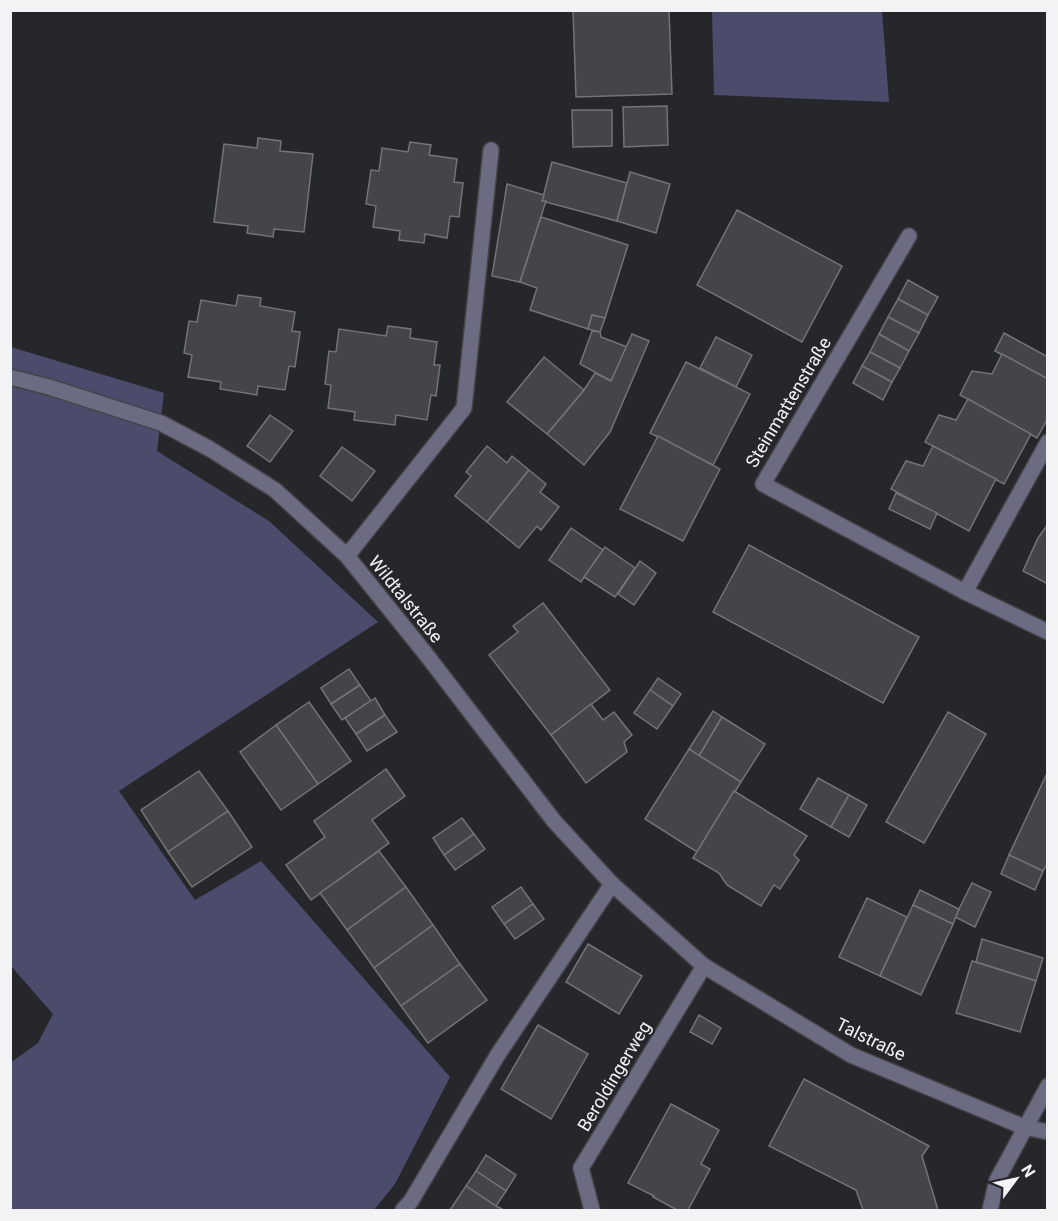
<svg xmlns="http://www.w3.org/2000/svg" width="1058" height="1221" viewBox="0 0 1058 1221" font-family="Roboto,sans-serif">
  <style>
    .green { fill: #4b4b6b }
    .building { fill: #444449; stroke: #737378; stroke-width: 1.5 }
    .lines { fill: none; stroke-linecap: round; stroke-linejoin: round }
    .service-casing { stroke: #434447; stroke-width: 18 }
    .minor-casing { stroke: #434447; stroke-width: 18 }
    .tertiary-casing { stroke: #434447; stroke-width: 18 }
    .service { stroke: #6b6c82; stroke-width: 15 }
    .minor { stroke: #6b6c82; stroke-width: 15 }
    .tertiary { stroke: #6b6c82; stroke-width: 15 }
    .labels { text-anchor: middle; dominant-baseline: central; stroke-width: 4.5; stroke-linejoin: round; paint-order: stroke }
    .street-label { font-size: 18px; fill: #f3f3f6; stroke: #26272b }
  </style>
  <rect width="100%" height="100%" fill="#26272b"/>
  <g class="green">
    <path d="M 712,11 L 882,11 L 889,102 L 714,95 Z"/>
    <path d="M 11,347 L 164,393 L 157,451 L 269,521 L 378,622 L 119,791 L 195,900 L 261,861 L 450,1077 L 395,1184 L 374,1210 L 11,1210 L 10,1063 L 38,1043 L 53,1014 L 11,966 Z"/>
  </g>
  <g class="building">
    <path d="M 573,10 L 669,10 L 672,94 L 576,97 Z"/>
    <path d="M 667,106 L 668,145 L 624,147 L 623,107 Z"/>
    <path d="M 572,110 L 612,110 L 612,146 L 573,147 Z"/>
    <path d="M 258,138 L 281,141 L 280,151 L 313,154 L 304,232 L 274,229 L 273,237 L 247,233 L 248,226 L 214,222 L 224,144 L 257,148 Z"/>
    <path d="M 410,142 L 431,145 L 429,155 L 457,159 L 454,182 L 463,183 L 459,217 L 450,216 L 447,238 L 425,234 L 424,243 L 399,240 L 400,231 L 373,227 L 376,206 L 366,204 L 371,170 L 379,171 L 382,148 L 408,152 Z"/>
    <path d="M 552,162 L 627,183 L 617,221 L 542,201 Z"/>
    <path d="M 630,172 L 670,184 L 656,233 L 617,221 Z"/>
    <path d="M 507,184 L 544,195 L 542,201 L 546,201 L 520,282 L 492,276 Z"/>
    <path d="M 737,210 L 842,266 L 802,342 L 697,285 Z"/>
    <path d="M 541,217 L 628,245 L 605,318 L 592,315 L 588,329 L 530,310 L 537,288 L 520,282 Z"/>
    <path d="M 908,280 L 938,297 L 928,315 L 898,299 Z"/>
    <path d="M 238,295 L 261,298 L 260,306 L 295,312 L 292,331 L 300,332 L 295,367 L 289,366 L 285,390 L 258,386 L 257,395 L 220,389 L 221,382 L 188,377 L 192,355 L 184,353 L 189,321 L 197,322 L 201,300 L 236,306 Z"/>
    <path d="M 898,299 L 928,315 L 919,333 L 888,317 Z"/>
    <path d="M 592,315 L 605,318 L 600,332 L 588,329 Z"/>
    <path d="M 888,317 L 919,333 L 909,351 L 879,334 Z"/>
    <path d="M 388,326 L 411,329 L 410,338 L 437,342 L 434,365 L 440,365 L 436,396 L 431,395 L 427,420 L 396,415 L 395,425 L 354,420 L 355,412 L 328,408 L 331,385 L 325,384 L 329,351 L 336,352 L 339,329 L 386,336 Z"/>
    <path d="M 592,331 L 600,332 L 601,337 L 627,347 L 611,381 L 580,364 Z"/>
    <path d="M 1004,333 L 1048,357 L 1047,379 L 995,351 Z"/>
    <path d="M 632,334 L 649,341 L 610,432 L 584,465 L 547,434 L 584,390 L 595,373 L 611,381 Z"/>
    <path d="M 879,334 L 909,351 L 900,368 L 870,352 Z"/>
    <path d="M 716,337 L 752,355 L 736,387 L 700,368 Z"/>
    <path d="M 870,352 L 900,368 L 892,382 L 862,366 Z"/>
    <path d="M 1002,354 L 1048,379 L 1048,418 L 1037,438 L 960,395 L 972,371 L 992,374 Z"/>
    <path d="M 544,357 L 584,390 L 547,434 L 507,402 Z"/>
    <path d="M 686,362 L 750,394 L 713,465 L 650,433 Z"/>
    <path d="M 862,366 L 892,382 L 883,400 L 853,383 Z"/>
    <path d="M 968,399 L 1031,434 L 1004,484 L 925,442 L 939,415 L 956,420 Z"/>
    <path d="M 270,415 L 293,431 L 270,462 L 247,446 Z"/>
    <path d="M 658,436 L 720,469 L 683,541 L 620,509 Z"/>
    <path d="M 487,446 L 507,463 L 512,456 L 529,470 L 487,522 L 455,496 L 471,476 L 466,472 Z"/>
    <path d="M 933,446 L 996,479 L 969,531 L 891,489 L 906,461 L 923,466 Z"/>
    <path d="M 342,447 L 375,471 L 352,501 L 320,476 Z"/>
    <path d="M 529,470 L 546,484 L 540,492 L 559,507 L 541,530 L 537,526 L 519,548 L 487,522 Z"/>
    <path d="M 896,493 L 937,513 L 930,529 L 889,509 Z"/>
    <path d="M 1048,524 L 1048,584 L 1023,571 L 1038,538 Z"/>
    <path d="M 571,528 L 603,550 L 581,582 L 549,560 Z"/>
    <path d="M 749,545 L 919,637 L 883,703 L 713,612 Z"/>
    <path d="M 605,547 L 635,568 L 615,597 L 584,577 Z"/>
    <path d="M 640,561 L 656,573 L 634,605 L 618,594 Z"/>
    <path d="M 543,603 L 610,690 L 551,735 L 489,655 L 518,632 L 513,626 Z"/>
    <path d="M 349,669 L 360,685 L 331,704 L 321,688 Z"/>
    <path d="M 658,678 L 681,694 L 673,706 L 650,690 Z"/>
    <path d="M 360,685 L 371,701 L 342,720 L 331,704 Z"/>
    <path d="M 650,690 L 673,706 L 657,729 L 634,713 Z"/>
    <path d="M 375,698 L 385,715 L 356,734 L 345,718 Z"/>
    <path d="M 309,702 L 351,761 L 318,784 L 276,725 Z"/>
    <path d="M 591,704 L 603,720 L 614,712 L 632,735 L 624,742 L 627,752 L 586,783 L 551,735 Z"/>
    <path d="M 713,711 L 722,717 L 699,756 L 689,749 Z"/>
    <path d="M 948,712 L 986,734 L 924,843 L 886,822 Z"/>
    <path d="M 385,715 L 397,732 L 367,751 L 356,734 Z"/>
    <path d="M 722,717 L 765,744 L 741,782 L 699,756 Z"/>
    <path d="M 276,725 L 318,784 L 281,810 L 240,752 Z"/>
    <path d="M 689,749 L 741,782 L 697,852 L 645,819 Z"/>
    <path d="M 386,769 L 405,796 L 372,820 L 389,843 L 311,900 L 286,865 L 325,837 L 314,821 Z"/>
    <path d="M 199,771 L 228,811 L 168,852 L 141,810 Z"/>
    <path d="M 1048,771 L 1048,862 L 1043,871 L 1009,855 Z"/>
    <path d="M 818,778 L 849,795 L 831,827 L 800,809 Z"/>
    <path d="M 734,791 L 807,836 L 794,855 L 799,860 L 780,889 L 774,885 L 761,906 L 727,885 L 719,873 L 693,858 Z"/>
    <path d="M 849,795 L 867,805 L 849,837 L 831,827 Z"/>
    <path d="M 228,811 L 252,847 L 192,887 L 168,852 Z"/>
    <path d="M 462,818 L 474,834 L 444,855 L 433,838 Z"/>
    <path d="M 474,834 L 485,849 L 455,870 L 444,855 Z"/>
    <path d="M 379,851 L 406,887 L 347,930 L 320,893 Z"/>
    <path d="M 1009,855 L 1043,871 L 1035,890 L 1001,874 Z"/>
    <path d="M 972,883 L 991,892 L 975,927 L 955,917 Z"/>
    <path d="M 406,887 L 433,925 L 374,968 L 347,930 Z"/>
    <path d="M 521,887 L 533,904 L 504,924 L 492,907 Z"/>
    <path d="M 920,890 L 959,909 L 953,924 L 913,905 Z"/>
    <path d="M 867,898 L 907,917 L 880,976 L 839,957 Z"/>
    <path d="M 533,904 L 544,919 L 515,939 L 504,924 Z"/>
    <path d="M 913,905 L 953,924 L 921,995 L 880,976 Z"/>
    <path d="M 433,925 L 460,964 L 401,1006 L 374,968 Z"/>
    <path d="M 982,939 L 1043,958 L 1036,981 L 976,962 Z"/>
    <path d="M 588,944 L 642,976 L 619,1014 L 566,982 Z"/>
    <path d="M 972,961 L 1036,981 L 1020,1032 L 956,1013 Z"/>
    <path d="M 460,964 L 487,1000 L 428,1043 L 401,1006 Z"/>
    <path d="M 699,1015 L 721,1028 L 712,1044 L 690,1032 Z"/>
    <path d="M 538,1025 L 588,1054 L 551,1119 L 501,1089 Z"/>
    <path d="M 804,1079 L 929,1146 L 922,1156 L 938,1210 L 863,1210 L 856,1190 L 769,1146 Z"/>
    <path d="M 671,1104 L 719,1130 L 701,1164 L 710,1169 L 688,1210 L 677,1210 L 653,1197 L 654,1196 L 628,1183 Z"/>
    <path d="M 486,1155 L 516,1175 L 506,1191 L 476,1171 Z"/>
    <path d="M 476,1171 L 506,1191 L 496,1206 L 466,1186 Z"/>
    <path d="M 466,1186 L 496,1206 L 504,1210 L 450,1210 Z"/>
  </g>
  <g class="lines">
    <defs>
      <g id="service">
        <path d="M 347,556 L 464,408 L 491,150"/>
        <path d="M 403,1210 L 411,1201 L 497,1056 L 612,884"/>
      </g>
      <g id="minor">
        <path d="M 909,236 L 763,484 L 965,592 L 1048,632"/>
        <path d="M 965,592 L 1048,442"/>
        <path d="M 592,1210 L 581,1168 L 704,966"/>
        <path d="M 990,1210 L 997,1180 L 1048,1086"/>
      </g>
      <path id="tertiary" d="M 10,377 L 49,387 L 161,423 L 210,449 L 275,490 L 347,556 L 425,653 L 554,821 L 612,884 L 704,966 L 851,1055 L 1024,1127 L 1048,1132"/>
    </defs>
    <use href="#service" class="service-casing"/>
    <use href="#minor" class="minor-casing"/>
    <use href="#tertiary" class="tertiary-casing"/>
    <use href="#service" class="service"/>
    <use href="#minor" class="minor"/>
    <use href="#tertiary" class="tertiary"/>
  </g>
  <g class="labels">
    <g class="street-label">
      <text transform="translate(788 402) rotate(-59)">Steinmattenstraße</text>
      <text transform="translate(406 599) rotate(51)">Wildtalstraße</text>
      <text transform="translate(871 1039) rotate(26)">Talstraße</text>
      <text transform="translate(614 1076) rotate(-59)">Beroldingerweg</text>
    </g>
  </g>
  <rect width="1058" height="1221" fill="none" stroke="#f3f3f6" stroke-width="24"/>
  <g transform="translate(1016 1179) rotate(57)" stroke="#26272b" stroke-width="4.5" paint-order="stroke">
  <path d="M0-4.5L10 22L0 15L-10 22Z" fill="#f3f3f6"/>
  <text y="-9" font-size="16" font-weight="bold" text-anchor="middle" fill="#f3f3f6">N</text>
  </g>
</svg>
